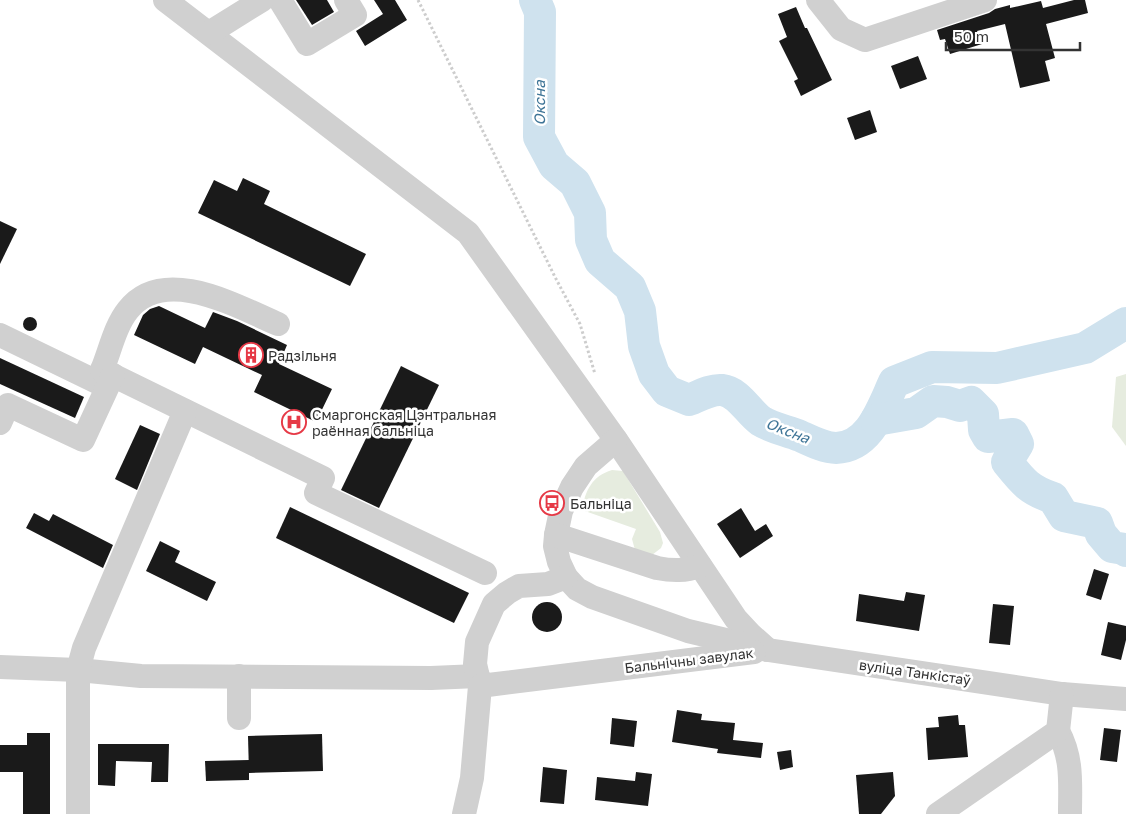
<svg xmlns="http://www.w3.org/2000/svg" width="1126" height="814" viewBox="0 0 1126 814" font-family="'Golos Text',sans-serif">
  <style>
    .green { fill: #e6ecdf }
    .lines { fill: none; stroke-linecap: round; stroke-linejoin: round }
    .river { stroke: #cfe2ee; stroke-width: 32 }
    .building { fill: #1a1a1a }
    .path { stroke: #cdcdcd; stroke-width: 3; stroke-dasharray: 2.5 2.5; stroke-linecap: butt }
    .minor { stroke: #d0d0d0; stroke-width: 24 }
    .labels { text-anchor: middle; dominant-baseline: central; stroke-width: 5; stroke-linejoin: round; paint-order: stroke }
    .poi-label { font-size: 14px; fill: #333; stroke: #fff; text-anchor: start }
    .street-label { font-size: 14px; fill: #333; stroke: #fff }
    .water-label { font-size: 15px; font-style: italic; fill: #3f7597; stroke: #fff }
  </style>
  <rect width="100%" height="100%" fill="#fff"/>
  <g class="green">
    <path d="M 1126,374 L 1126,446 L 1112,427 L 1116,377 Z"/>
    <path d="M 612,470 L 623,471 L 660,532 L 663,543 L 661,548 L 652,555 L 635,550 L 632,539 L 636,529 L 582,510 C 585,491 592,476 612,470 Z"/>
  </g>
  <g class="lines">
    <g class="river">
      <path d="M 535,0 L 540,12 L 539,137 L 554,165 L 575,183 L 590,213 L 591,240 L 600,261 L 630,287 L 640,311 L 644,346 L 654,374 L 667,391 L 689,400 C 699,396 711,389 722,390 C 739,392 748,412 761,421 C 772,428 788,431 800,436 C 811,441 825,448 836,448 C 870,447 882,408 894,382 L 932,367 L 997,368 L 1085,348 L 1126,323"/>
      <path d="M 876,420 L 916,413 L 933,401 L 947,402 L 960,406 L 971,402 L 983,414 L 984,430 L 988,437 L 1013,434 L 1018,444 L 1007,462 C 1023,482 1029,490 1053,498 L 1064,516 L 1097,523 L 1101,534 L 1112,547 L 1124,549 L 1126,551"/>
    </g>
  </g>
  <g class="building">
    <path d="M 296,0 L 327,0 L 334,12 L 312,25 Z"/>
    <path d="M 374,0 L 395,0 L 407,20 L 365,46 L 356,31 L 383,14 Z"/>
    <path d="M 1074,0 L 1085,0 L 1088,13 L 1046,24 L 1055,58 L 1045,61 L 1050,81 L 1020,88 L 1005,24 L 977,31 L 982,44 L 950,54 L 945,39 L 940,40 L 937,30 L 989,13 L 995,9 L 1010,5 L 1010,8 L 1041,1 L 1043,8 Z"/>
    <path d="M 796,7 L 805,28 L 807,28 L 832,80 L 801,96 L 794,81 L 798,79 L 779,41 L 787,37 L 778,14 Z"/>
    <path d="M 918,56 L 927,79 L 900,89 L 891,66 Z"/>
    <path d="M 870,110 L 877,132 L 855,140 L 847,118 Z"/>
    <path d="M 243,178 L 270,191 L 264,204 L 366,254 L 350,286 L 198,213 L 214,180 L 237,191 Z"/>
    <path d="M 0,221 L 17,229 L 0,264 Z"/>
    <path d="M 159,306 L 205,328 L 213,312 L 237,321 L 287,345 L 279,364 L 332,389 L 316,422 L 254,392 L 262,375 L 203,347 L 195,364 L 134,335 L 143,315 L 150,309 Z"/>
    <circle cx="30" cy="324" r="7"/>
    <path d="M 0,358 L 84,397 L 75,418 L 0,384 Z"/>
    <path d="M 401,366 L 439,385 L 379,508 L 341,490 Z"/>
    <path d="M 140,425 L 160,434 L 137,490 L 115,479 Z"/>
    <path d="M 290,507 L 469,593 L 454,623 L 276,538 Z"/>
    <path d="M 741,508 L 755,531 L 766,524 L 773,536 L 740,558 L 717,524 Z"/>
    <path d="M 34,513 L 49,521 L 53,514 L 113,545 L 103,568 L 26,528 Z"/>
    <path d="M 160,541 L 180,551 L 175,562 L 216,582 L 207,601 L 146,571 Z"/>
    <path d="M 1094,569 L 1109,574 L 1101,600 L 1086,595 Z"/>
    <path d="M 906,592 L 925,595 L 919,631 L 856,621 L 859,594 L 904,601 Z"/>
    <circle cx="547" cy="617" r="15"/>
    <path d="M 993,604 L 1014,606 L 1010,645 L 989,643 Z"/>
    <path d="M 1108,622 L 1126,626 L 1126,640 L 1121,660 L 1101,655 Z"/>
    <path d="M 677,710 L 702,714 L 701,720 L 735,723 L 733,740 L 763,743 L 761,758 L 717,753 L 718,749 L 672,742 Z"/>
    <path d="M 958,715 L 959,725 L 965,725 L 968,757 L 928,760 L 926,728 L 939,727 L 938,717 Z"/>
    <path d="M 612,718 L 637,721 L 634,747 L 610,744 Z"/>
    <path d="M 1104,728 L 1121,730 L 1117,762 L 1100,760 Z"/>
    <path d="M 27,733 L 50,733 L 50,814 L 23,814 L 23,772 L 0,772 L 0,745 L 27,745 Z"/>
    <path d="M 322,734 L 323,771 L 249,773 L 248,736 Z"/>
    <path d="M 98,744 L 169,744 L 168,782 L 151,782 L 152,762 L 116,761 L 115,786 L 98,785 Z"/>
    <path d="M 791,750 L 793,767 L 780,770 L 777,752 Z"/>
    <path d="M 249,760 L 249,780 L 206,781 L 205,761 Z"/>
    <path d="M 543,767 L 567,770 L 564,804 L 540,802 Z"/>
    <path d="M 636,772 L 652,774 L 648,806 L 595,800 L 597,777 L 635,781 Z"/>
    <path d="M 893,772 L 895,796 L 881,814 L 859,814 L 856,775 Z"/>
  </g>
  <g class="lines">
    <path class="path" d="M 418,0 L 555,277 L 580,324 L 595,374"/>
    <g class="minor">
      <path d="M 165,0 L 468,233 L 616,440 L 736,619 L 750,634 L 768,650"/>
      <path d="M 280,0 L 307,44 L 355,15 L 346,0"/>
      <path d="M 818,0 L 841,29 L 865,40 L 985,0"/>
      <path d="M 209,33 L 262,0"/>
      <path d="M 0,335 L 97,382 L 102,370 L 323,478 L 316,493 L 485,573"/>
      <path d="M 102,370 C 110,351 115,326 128,310 C 164,264 238,307 278,324"/>
      <path d="M 0,423 L 8,405 L 83,440 L 113,375"/>
      <path d="M 616,440 L 586,466 L 572,487 L 561,511 L 556,535 L 555,546 L 559,562 L 566,577 L 577,589 L 592,597 L 688,631 L 768,650 L 1062,694 L 1126,699"/>
      <path d="M 556,535 L 657,568 C 673,571 685,571 700,566"/>
      <path d="M 0,667 L 78,670 L 141,676 L 431,678 L 478,676"/>
      <path d="M 480,686 L 475,664 L 477,642 L 494,604 L 507,593 L 519,586 L 548,584 L 566,577"/>
      <path d="M 239,718 L 239,676"/>
      <path d="M 1058,731 C 1073,759 1070,783 1070,814"/>
      <path d="M 78,814 L 78,670 L 84,648 L 185,411"/>
      <path d="M 464,814 L 472,778 L 480,686 L 754,652"/>
      <path d="M 938,814 L 1058,731 L 1062,694"/>
    </g>
  </g>
  <defs>
    <symbol id="building-ring" viewBox="-11 -11 22 22"><circle r="9.5" fill="#fff" stroke="#e63946" stroke-width="1.5"/><path d="M-4-6H4V6H1V3H-1V6H-4ZM-2.5-4.3h1.7v1.8h-1.7ZM.8-4.3h1.7v1.8H.8ZM-2.5-1h1.7V.8h-1.7ZM.8-1h1.7V.8H.8Z" fill="#e63946"/></symbol>
    <symbol id="hospital-ring" viewBox="-11 -11 22 22"><circle r="9.5" fill="#fff" stroke="#e63946" stroke-width="1.5"/><path d="M-5-5h3v3.5h4V-5h3V5h-3V1.5h-4V5h-3Z" fill="#e63946"/></symbol>
    <symbol id="bus-ring" viewBox="-11 -11 22 22"><circle r="9.5" fill="#fff" stroke="#e63946" stroke-width="1.5"/><path d="M-5-6H5V4H4V6H2V4H-2V6H-4V4H-5ZM-3.5-4V0h7V-4ZM-3.5 1.2v1.5H-2V1.2ZM2 1.2v1.5H3.5V1.2Z" fill="#e63946"/></symbol>
  </defs>
  <g fill-rule="evenodd">
    <use href="#building-ring" x="237" y="341" width="28" height="28"/>
    <use href="#hospital-ring" x="280" y="408" width="28" height="28"/>
    <use href="#bus-ring" x="538" y="489" width="28" height="28"/>
  </g>
  <g class="labels">
    <g class="poi-label">
      <text x="268" y="355">Радзільня</text>
      <text x="312" y="414">Смаргонская Цэнтральная<tspan x="312" dy="16">раённая бальніца</tspan></text>
      <text x="570" y="503">Бальніца</text>
    </g>
    <g class="street-label">
      <text transform="translate(689 660) rotate(-7)">Бальнічны завулак</text>
      <text transform="translate(915 672) rotate(8)">вуліца Танкістаў</text>
    </g>
    <g class="water-label">
      <text transform="translate(539 103) rotate(-90)">Оксна</text>
      <text transform="translate(788 430) rotate(21)">Оксна</text>
    </g>
  </g>
  <path d="M946 42v8h134v-8" fill="none" stroke="#333333" stroke-width="2.5"/>
  <text x="954" y="42" font-size="15" fill="#333333" stroke="#ffffff" stroke-width="4" paint-order="stroke">50 m</text>
</svg>
